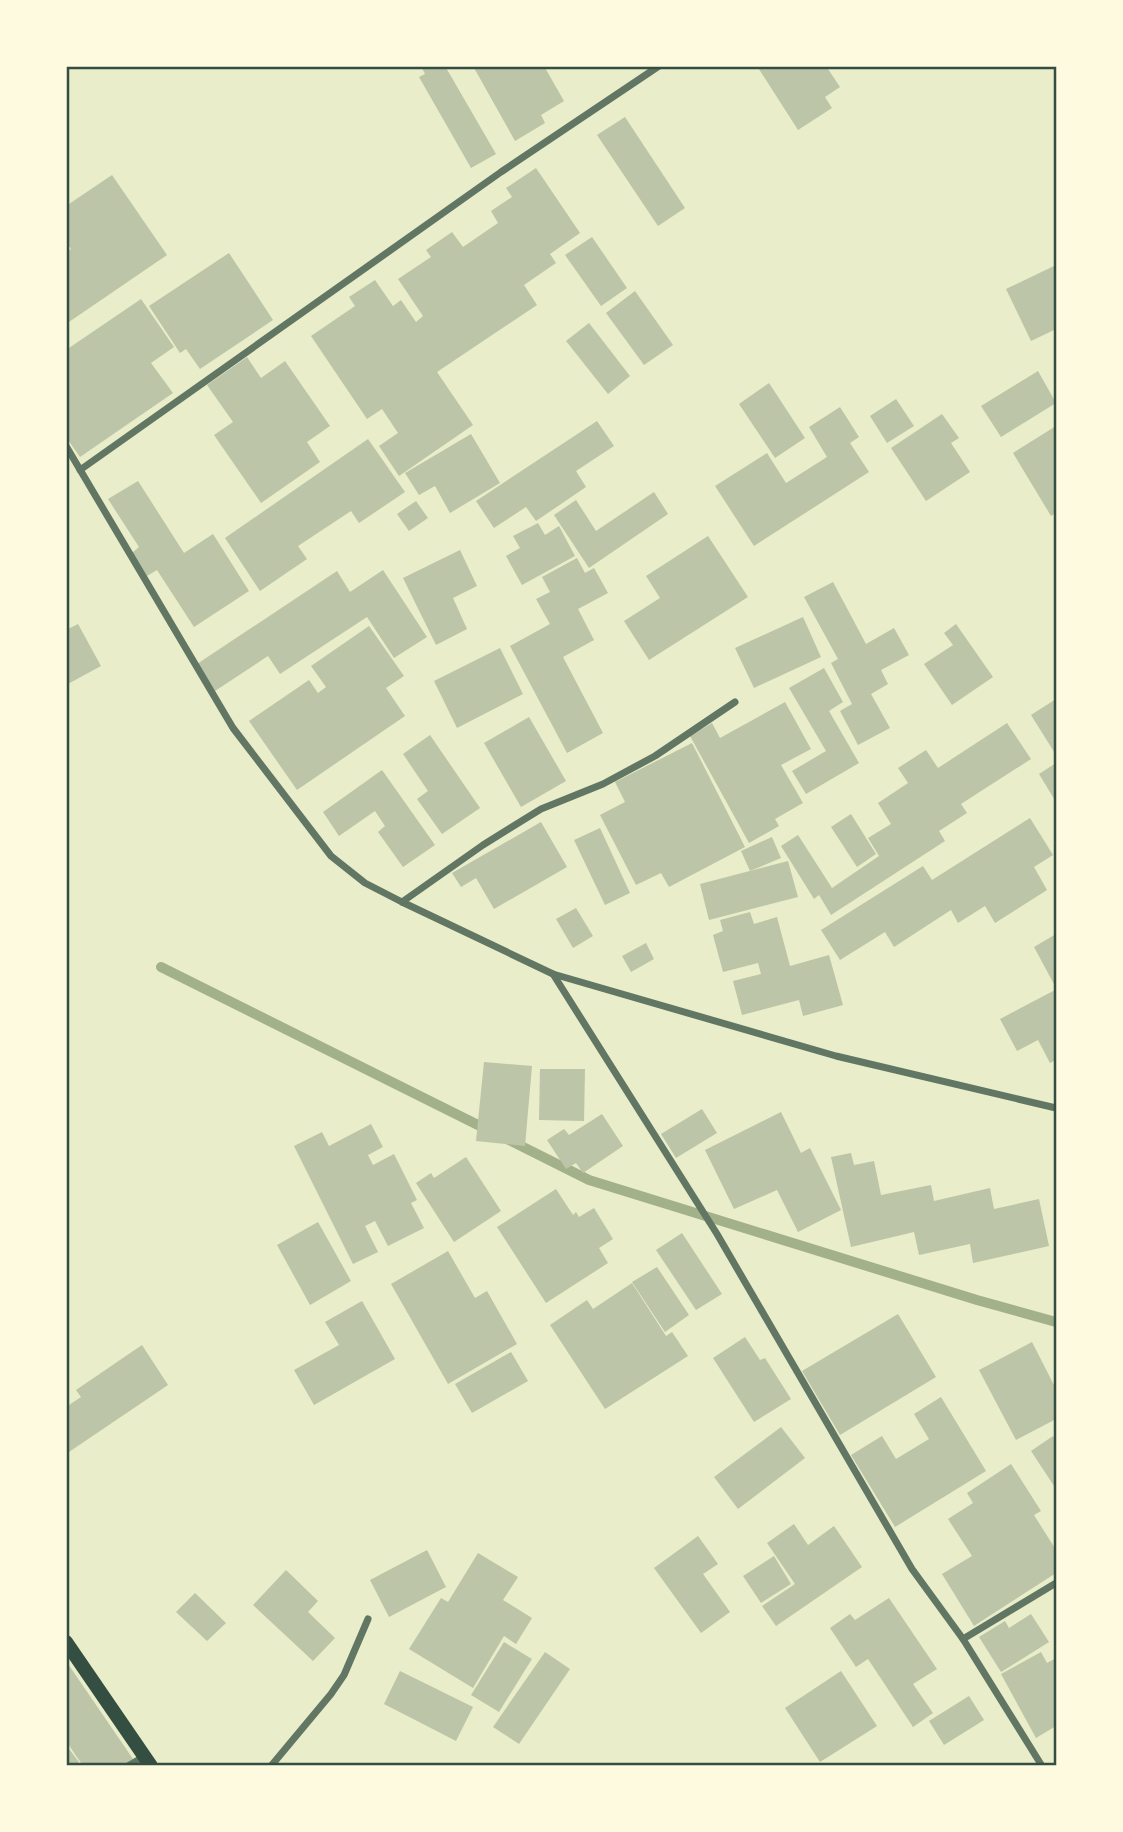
<svg xmlns="http://www.w3.org/2000/svg" width="1123" height="1832" viewBox="0 0 1123 1832" font-family="'Exo 2',sans-serif">
  <style>
    .lines { fill: none; stroke-linecap: round; stroke-linejoin: round }
    .stream { stroke: #a3b18a; stroke-width: 10 }
    .building { fill: #bcc5a7 }
    .minor { stroke: #617663; stroke-width: 7 }
    .secondary { stroke: #344e41; stroke-width: 14 }
    .neatline { fill: none; stroke: #344e41; stroke-width: 2.5 }
  </style>
  <rect width="100%" height="100%" fill="#e9edc9"/>
  <g class="lines">
    <g class="stream">
      <path d="M 161,967 L 488,1130"/>
      <path d="M 509,1140 L 589,1180 L 977,1300 L 1056,1322"/>
    </g>
  </g>
  <g class="building">
    <path d="M 421,66 L 445,66 L 496,154 L 471,168 L 419,77 L 425,74 Z"/>
    <path d="M 473,66 L 544,66 L 564,101 L 541,115 L 545,123 L 515,141 Z"/>
    <path d="M 757,66 L 826,66 L 840,87 L 825,97 L 832,108 L 798,130 Z"/>
    <path d="M 625,117 L 685,208 L 658,226 L 597,135 Z"/>
    <path d="M 536,168 L 580,233 L 550,254 L 556,263 L 524,285 L 537,305 L 437,372 L 473,425 L 399,476 L 379,446 L 398,433 L 382,409 L 367,419 L 311,336 L 355,306 L 349,297 L 375,280 L 393,306 L 401,300 L 416,322 L 423,316 L 398,279 L 431,257 L 426,250 L 452,232 L 463,247 L 498,223 L 491,211 L 512,197 L 506,188 Z"/>
    <path d="M 112,175 L 167,255 L 66,324 L 66,252 L 71,249 L 66,242 L 66,206 Z"/>
    <path d="M 592,237 L 627,288 L 601,306 L 565,255 Z"/>
    <path d="M 229,253 L 273,320 L 200,369 L 186,349 L 180,353 L 149,306 Z"/>
    <path d="M 1056,265 L 1056,329 L 1031,341 L 1006,289 Z"/>
    <path d="M 635,291 L 673,345 L 644,365 L 606,313 Z"/>
    <path d="M 141,299 L 174,347 L 151,363 L 173,393 L 80,457 L 66,437 L 66,350 Z"/>
    <path d="M 589,323 L 630,376 L 608,394 L 566,341 Z"/>
    <path d="M 247,357 L 261,378 L 285,361 L 330,426 L 307,442 L 320,462 L 261,503 L 214,435 L 233,422 L 207,385 Z"/>
    <path d="M 1038,371 L 1056,403 L 1001,437 L 981,406 Z"/>
    <path d="M 769,383 L 805,438 L 775,458 L 739,404 Z"/>
    <path d="M 896,399 L 914,426 L 887,443 L 870,416 Z"/>
    <path d="M 840,407 L 859,437 L 850,443 L 869,472 L 754,546 L 715,486 L 767,453 L 786,483 L 827,457 L 809,427 Z"/>
    <path d="M 942,414 L 959,438 L 951,443 L 970,472 L 926,501 L 891,448 Z"/>
    <path d="M 597,421 L 614,446 L 576,471 L 586,487 L 536,521 L 526,507 L 494,528 L 476,501 Z"/>
    <path d="M 1056,426 L 1056,513 L 1051,516 L 1013,453 Z"/>
    <path d="M 471,434 L 500,483 L 450,513 L 435,486 L 419,495 L 405,473 Z"/>
    <path d="M 368,439 L 405,492 L 359,523 L 351,511 L 298,546 L 307,559 L 260,591 L 225,538 Z"/>
    <path d="M 138,481 L 184,553 L 213,534 L 249,591 L 194,627 L 157,570 L 147,576 L 132,553 L 139,547 L 108,499 Z"/>
    <path d="M 654,492 L 668,514 L 589,568 L 554,515 L 576,500 L 596,531 Z"/>
    <path d="M 416,501 L 428,518 L 409,531 L 397,514 Z"/>
    <path d="M 538,523 L 545,535 L 559,526 L 575,556 L 522,585 L 506,556 L 520,548 L 513,536 Z"/>
    <path d="M 708,536 L 748,597 L 649,660 L 624,621 L 660,598 L 646,576 Z"/>
    <path d="M 460,550 L 477,586 L 453,598 L 467,629 L 436,645 L 403,578 Z"/>
    <path d="M 577,558 L 585,573 L 594,568 L 608,593 L 578,609 L 594,640 L 563,657 L 603,733 L 567,753 L 510,646 L 550,624 L 536,599 L 550,592 L 542,577 Z"/>
    <path d="M 383,570 L 427,637 L 394,658 L 367,617 L 280,674 L 268,656 L 215,691 L 197,664 L 337,571 L 350,592 Z"/>
    <path d="M 833,582 L 866,644 L 894,628 L 909,655 L 881,670 L 888,684 L 871,694 L 890,728 L 858,745 L 840,711 L 852,704 L 831,663 L 838,659 L 804,597 Z"/>
    <path d="M 803,617 L 821,657 L 754,688 L 735,648 Z"/>
    <path d="M 78,624 L 101,666 L 66,685 L 66,630 Z"/>
    <path d="M 956,624 L 993,677 L 952,705 L 924,664 L 953,645 L 944,633 Z"/>
    <path d="M 369,626 L 404,676 L 386,688 L 405,716 L 297,790 L 249,721 L 309,680 L 318,693 L 326,687 L 311,666 Z"/>
    <path d="M 500,648 L 523,694 L 457,728 L 434,681 Z"/>
    <path d="M 824,668 L 843,702 L 829,711 L 859,763 L 806,794 L 792,771 L 826,751 L 789,688 Z"/>
    <path d="M 1056,699 L 1056,755 L 1031,715 Z"/>
    <path d="M 785,702 L 811,749 L 781,765 L 803,803 L 775,819 L 779,826 L 749,843 L 690,736 L 712,723 L 720,738 Z"/>
    <path d="M 529,717 L 566,781 L 521,807 L 484,743 Z"/>
    <path d="M 1007,723 L 1031,759 L 961,804 L 967,813 L 939,831 L 945,841 L 831,915 L 819,895 L 814,899 L 781,846 L 798,835 L 832,888 L 879,856 L 868,838 L 891,824 L 878,803 L 908,783 L 898,768 L 926,750 L 938,768 Z"/>
    <path d="M 430,735 L 480,808 L 442,834 L 417,799 L 428,791 L 403,754 Z"/>
    <path d="M 692,743 L 745,847 L 669,887 L 661,873 L 636,885 L 600,815 L 625,802 L 615,782 Z"/>
    <path d="M 1056,763 L 1056,802 L 1039,774 Z"/>
    <path d="M 382,770 L 435,845 L 403,867 L 378,832 L 385,826 L 375,811 L 339,836 L 323,812 Z"/>
    <path d="M 851,814 L 876,854 L 857,867 L 831,827 Z"/>
    <path d="M 1030,818 L 1053,855 L 1034,867 L 1047,890 L 995,923 L 985,906 L 958,923 L 951,910 L 894,947 L 885,932 L 840,960 L 821,930 L 923,866 L 932,880 Z"/>
    <path d="M 541,822 L 567,867 L 494,909 L 476,878 L 461,887 L 452,873 Z"/>
    <path d="M 600,828 L 630,893 L 605,905 L 574,840 Z"/>
    <path d="M 772,837 L 781,858 L 750,871 L 741,851 Z"/>
    <path d="M 788,861 L 798,897 L 709,920 L 700,884 Z"/>
    <path d="M 576,908 L 593,936 L 573,948 L 556,919 Z"/>
    <path d="M 750,912 L 754,924 L 777,917 L 790,966 L 829,955 L 843,1005 L 803,1016 L 799,1000 L 742,1015 L 733,981 L 761,974 L 758,963 L 723,972 L 713,935 L 723,931 L 720,920 Z"/>
    <path d="M 1056,934 L 1056,988 L 1034,947 Z"/>
    <path d="M 646,943 L 654,959 L 631,972 L 622,956 Z"/>
    <path d="M 1055,990 L 1056,1060 L 1050,1063 L 1038,1040 L 1017,1051 L 1000,1019 Z"/>
    <path d="M 484,1062 L 532,1066 L 525,1146 L 476,1141 Z"/>
    <path d="M 540,1069 L 585,1069 L 584,1121 L 539,1120 Z"/>
    <path d="M 702,1109 L 717,1133 L 676,1158 L 661,1134 Z"/>
    <path d="M 781,1112 L 801,1153 L 810,1148 L 841,1210 L 798,1232 L 777,1190 L 734,1209 L 705,1150 Z"/>
    <path d="M 602,1114 L 623,1146 L 583,1173 L 576,1163 L 566,1169 L 547,1140 L 564,1129 L 569,1135 Z"/>
    <path d="M 371,1124 L 383,1147 L 368,1155 L 373,1165 L 394,1154 L 417,1200 L 411,1203 L 424,1228 L 388,1246 L 375,1221 L 365,1226 L 378,1252 L 353,1264 L 294,1146 L 322,1132 L 329,1146 Z"/>
    <path d="M 851,1153 L 854,1165 L 874,1161 L 881,1195 L 931,1185 L 934,1201 L 990,1188 L 994,1209 L 1039,1199 L 1049,1246 L 973,1263 L 970,1244 L 919,1255 L 914,1232 L 851,1247 L 831,1157 Z"/>
    <path d="M 466,1157 L 501,1211 L 454,1242 L 416,1183 L 431,1173 L 434,1178 Z"/>
    <path d="M 556,1189 L 573,1215 L 576,1212 L 579,1217 L 594,1208 L 613,1239 L 599,1248 L 608,1263 L 546,1303 L 497,1227 Z"/>
    <path d="M 318,1222 L 351,1281 L 310,1305 L 277,1245 Z"/>
    <path d="M 682,1233 L 722,1294 L 696,1310 L 656,1250 Z"/>
    <path d="M 448,1251 L 475,1298 L 487,1291 L 517,1344 L 448,1384 L 391,1284 Z"/>
    <path d="M 657,1267 L 689,1315 L 665,1332 L 632,1282 Z"/>
    <path d="M 632,1283 L 666,1336 L 672,1332 L 688,1356 L 605,1409 L 550,1325 L 587,1300 L 593,1309 Z"/>
    <path d="M 362,1301 L 395,1359 L 314,1405 L 294,1370 L 339,1345 L 325,1322 Z"/>
    <path d="M 898,1314 L 936,1377 L 840,1435 L 802,1371 Z"/>
    <path d="M 745,1337 L 760,1360 L 765,1358 L 791,1399 L 754,1422 L 713,1358 Z"/>
    <path d="M 1032,1342 L 1056,1389 L 1056,1419 L 1016,1440 L 979,1370 Z"/>
    <path d="M 142,1345 L 168,1385 L 66,1454 L 66,1407 L 81,1397 L 76,1390 Z"/>
    <path d="M 511,1352 L 528,1381 L 472,1413 L 455,1384 Z"/>
    <path d="M 941,1397 L 986,1471 L 895,1527 L 851,1455 L 882,1436 L 896,1459 L 929,1439 L 914,1414 Z"/>
    <path d="M 781,1427 L 805,1458 L 738,1509 L 714,1477 Z"/>
    <path d="M 1053,1436 L 1056,1441 L 1056,1489 L 1031,1451 Z"/>
    <path d="M 1011,1464 L 1041,1511 L 1034,1515 L 1056,1550 L 1056,1573 L 974,1626 L 942,1574 L 972,1556 L 948,1519 L 973,1503 L 967,1493 Z"/>
    <path d="M 794,1524 L 808,1545 L 834,1526 L 862,1567 L 776,1626 L 762,1606 L 795,1584 L 767,1543 Z"/>
    <path d="M 698,1536 L 718,1564 L 703,1574 L 730,1612 L 701,1633 L 654,1568 Z"/>
    <path d="M 427,1550 L 446,1587 L 389,1617 L 370,1580 Z"/>
    <path d="M 478,1553 L 518,1577 L 503,1600 L 532,1618 L 516,1644 L 504,1636 L 473,1688 L 409,1649 L 441,1598 L 448,1602 Z"/>
    <path d="M 774,1556 L 791,1584 L 761,1603 L 743,1576 Z"/>
    <path d="M 286,1570 L 318,1601 L 308,1612 L 335,1638 L 313,1661 L 253,1605 Z"/>
    <path d="M 195,1593 L 226,1623 L 207,1641 L 176,1612 Z"/>
    <path d="M 889,1598 L 937,1669 L 913,1684 L 933,1713 L 913,1727 L 868,1659 L 856,1667 L 830,1628 L 850,1614 L 855,1620 Z"/>
    <path d="M 1031,1614 L 1049,1642 L 1001,1672 L 979,1637 L 1005,1621 L 1009,1628 Z"/>
    <path d="M 504,1642 L 532,1659 L 499,1712 L 471,1695 Z"/>
    <path d="M 545,1652 L 570,1669 L 519,1744 L 493,1727 Z"/>
    <path d="M 1041,1652 L 1047,1663 L 1056,1658 L 1056,1726 L 1036,1738 L 1001,1674 Z"/>
    <path d="M 66,1661 L 133,1759 L 123,1766 L 77,1766 L 81,1763 L 66,1741 Z"/>
    <path d="M 400,1671 L 473,1707 L 456,1741 L 384,1704 Z"/>
    <path d="M 841,1671 L 877,1726 L 820,1762 L 785,1708 Z"/>
    <path d="M 969,1696 L 984,1720 L 944,1745 L 929,1721 Z"/>
    <path d="M 66,1745 L 79,1762 L 74,1766 L 66,1766 Z"/>
  </g>
  <g class="lines">
    <g class="minor">
      <path d="M 66,446 L 233,728 L 331,856 L 365,883 L 402,902 L 553,974 L 717,1234 L 912,1569 L 963,1639 L 1042,1766"/>
      <path d="M 80,470 L 501,172 L 659,66"/>
      <path d="M 402,902 L 483,845 L 541,809 L 603,784 L 655,756 L 735,702"/>
      <path d="M 553,974 L 836,1056 L 1056,1108"/>
      <path d="M 963,1639 L 1056,1583"/>
      <path d="M 128,1766 L 145,1756"/>
      <path d="M 271,1766 L 331,1694 L 344,1675 L 368,1619"/>
    </g>
    <path class="secondary" d="M 66,1642 L 151,1766"/>
  </g>
  <rect width="1123" height="1832" fill="none" stroke="#fefae0" stroke-width="136"/>
  <rect x="68" y="68" width="987" height="1696" class="neatline"/>
</svg>
